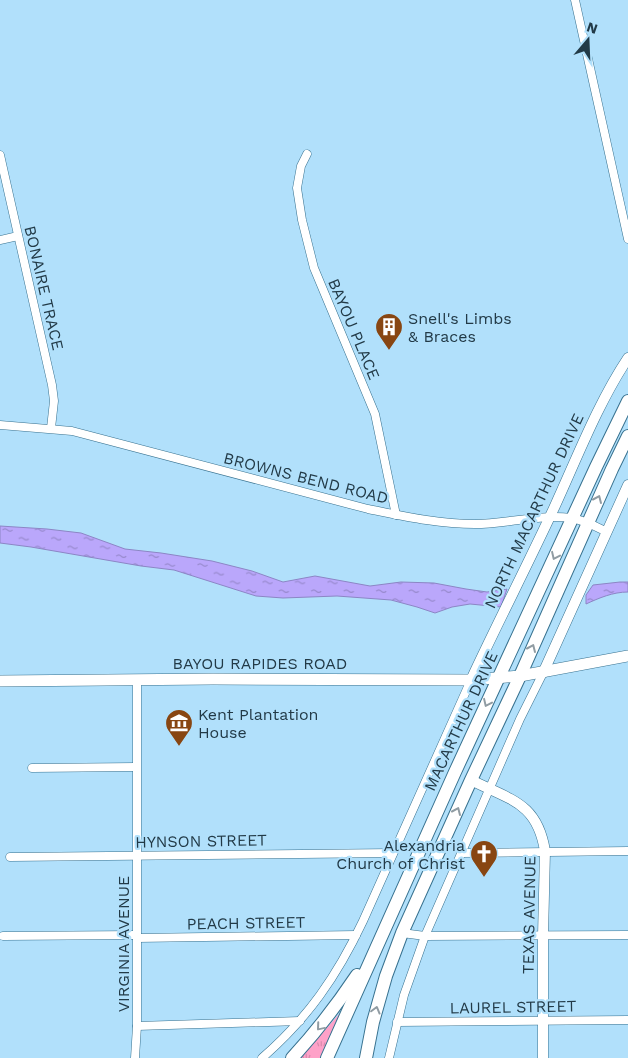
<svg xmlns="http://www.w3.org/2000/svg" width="628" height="1058" viewBox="0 0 628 1058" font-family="'Work Sans',sans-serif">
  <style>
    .grass { fill: url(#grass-tufts) }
    .water { fill: url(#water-ripples); stroke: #8c86c5 }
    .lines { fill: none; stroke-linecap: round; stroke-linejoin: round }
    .minor-casing { stroke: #37718f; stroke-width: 9 }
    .tertiary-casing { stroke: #37718f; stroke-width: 11 }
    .secondary-casing { stroke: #37718f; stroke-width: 12 }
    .trunk-casing { stroke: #37718f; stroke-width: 14 }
    .minor { stroke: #fff; stroke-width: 8 }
    .tertiary { stroke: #fff; stroke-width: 10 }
    .secondary { stroke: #fff; stroke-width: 11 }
    .trunk { stroke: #fff; stroke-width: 12 }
    .oneway { stroke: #909ca3 }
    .labels { text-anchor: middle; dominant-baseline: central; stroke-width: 4.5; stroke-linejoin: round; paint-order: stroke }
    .street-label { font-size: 16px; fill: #223a47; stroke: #b1e0fb }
    .poi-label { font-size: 16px; fill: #223a47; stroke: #b1e0fb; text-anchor: start }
  </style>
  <defs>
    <pattern id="grass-tufts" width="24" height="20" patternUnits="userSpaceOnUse" patternTransform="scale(1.25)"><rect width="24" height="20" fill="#fea1c8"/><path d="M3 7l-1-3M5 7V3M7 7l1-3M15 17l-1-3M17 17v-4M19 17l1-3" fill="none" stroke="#d98bad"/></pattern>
    <pattern id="water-ripples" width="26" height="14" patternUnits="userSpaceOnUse" patternTransform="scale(1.25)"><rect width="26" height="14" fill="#baa7fb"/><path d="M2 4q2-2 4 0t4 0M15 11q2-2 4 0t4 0" fill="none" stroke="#9789cd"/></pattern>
  </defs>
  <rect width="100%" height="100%" fill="#b1e0fb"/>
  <path class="grass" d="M 341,1012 L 320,1058 L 300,1058 Z"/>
  <g class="water">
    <path d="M 0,526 L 47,529 L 81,533 L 125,549 L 161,553 L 212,561 L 252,571 L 283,582 L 315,576 L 370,586 L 401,582 L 434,583 L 466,589 L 487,592 L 507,589 L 501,607 L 470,604 L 452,607 L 435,613 L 417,607 L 391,600 L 337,596 L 283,598 L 256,596 L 174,570 L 141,566 L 31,547 L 0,543 Z"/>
    <path d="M 620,582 L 628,582 L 628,592 C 613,592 599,598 586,604 L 586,595 L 593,585 Z"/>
  </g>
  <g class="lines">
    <defs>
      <g id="minor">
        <path d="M 575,0 L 628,239"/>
        <path d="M 307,154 L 301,166 L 297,188 L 302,220 L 314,268 L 375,414 L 396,515"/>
        <path d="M 0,155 L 52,385 L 54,401 L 51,428"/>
        <path d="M 0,240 L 18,236"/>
        <path d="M 0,425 L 72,431 L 368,509 C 403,516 438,524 475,524 C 506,524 539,514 571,518 C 584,520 595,526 607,532"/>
        <path d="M 32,768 L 136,767"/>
        <path d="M 462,853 L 628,851"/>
        <path d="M 10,857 L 393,853"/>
        <path d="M 402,933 L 425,936 L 628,935"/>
        <path d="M 3,936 L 137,935"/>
        <path d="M 137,938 L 356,935"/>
        <path d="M 397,1022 L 628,1020"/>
        <path d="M 137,1026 L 300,1021"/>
        <path d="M 135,1058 L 137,1026 L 137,680"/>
        <path d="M 262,1058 C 308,1018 337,976 363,921 L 471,680"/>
        <path d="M 389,1058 L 404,995 L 425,936 L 520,719 L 543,673"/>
      </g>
      <g id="tertiary">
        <path d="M 543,673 L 628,485"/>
        <path d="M 471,680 C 498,622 527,566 554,508 C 577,458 598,403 628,358"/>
        <path d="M 471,780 C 510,800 537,802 545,851 L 543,936 L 543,1058"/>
      </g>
      <path id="secondary" d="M 0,681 L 213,679 L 471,680 L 520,676 L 628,656"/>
      <g id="trunk">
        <path d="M 292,1058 C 316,1032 337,1005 357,975"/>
        <path d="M 327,1058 L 455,772 L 596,467 L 628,401"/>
        <path d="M 366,1058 L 373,1022 L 386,976 L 402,933 L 471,780 L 520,676 L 612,469 L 628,436"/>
      </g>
    </defs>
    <use href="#minor" class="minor-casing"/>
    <use href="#tertiary" class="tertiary-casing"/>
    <use href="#secondary" class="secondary-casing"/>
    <use href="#trunk" class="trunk-casing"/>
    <use href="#minor" class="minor"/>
    <use href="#tertiary" class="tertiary"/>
    <use href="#secondary" class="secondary"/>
    <use href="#trunk" class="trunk"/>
  </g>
  <defs><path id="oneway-chevron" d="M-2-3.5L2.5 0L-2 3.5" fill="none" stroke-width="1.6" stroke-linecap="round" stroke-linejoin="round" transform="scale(1.25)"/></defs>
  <g class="oneway">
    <use href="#oneway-chevron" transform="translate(598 499) rotate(-66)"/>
    <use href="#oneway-chevron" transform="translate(555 556) rotate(115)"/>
    <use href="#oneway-chevron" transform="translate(532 648) rotate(-66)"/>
    <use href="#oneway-chevron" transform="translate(487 703) rotate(115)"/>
    <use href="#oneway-chevron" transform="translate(457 811) rotate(-66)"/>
    <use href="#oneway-chevron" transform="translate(376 1010) rotate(-75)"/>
    <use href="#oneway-chevron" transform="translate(320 1027) rotate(130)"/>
  </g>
  <defs>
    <symbol id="building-pin" viewBox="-11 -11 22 30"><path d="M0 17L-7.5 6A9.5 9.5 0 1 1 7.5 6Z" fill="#884612" stroke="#b1e0fb"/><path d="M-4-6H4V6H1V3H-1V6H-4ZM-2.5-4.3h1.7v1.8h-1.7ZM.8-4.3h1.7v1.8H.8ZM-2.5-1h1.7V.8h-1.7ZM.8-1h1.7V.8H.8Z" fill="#fff"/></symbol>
    <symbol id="museum-pin" viewBox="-11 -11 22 30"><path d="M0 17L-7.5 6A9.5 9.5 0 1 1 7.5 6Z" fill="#884612" stroke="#b1e0fb"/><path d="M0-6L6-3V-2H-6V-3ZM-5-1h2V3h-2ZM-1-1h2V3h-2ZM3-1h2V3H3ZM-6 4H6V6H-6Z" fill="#fff"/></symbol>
    <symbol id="church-pin" viewBox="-11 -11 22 30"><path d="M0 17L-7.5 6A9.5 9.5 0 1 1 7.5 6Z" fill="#884612" stroke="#b1e0fb"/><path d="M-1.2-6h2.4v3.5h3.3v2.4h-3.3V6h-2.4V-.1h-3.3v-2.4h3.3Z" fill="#fff"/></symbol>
  </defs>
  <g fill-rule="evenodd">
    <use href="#building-pin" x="373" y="311" width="32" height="43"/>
    <use href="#museum-pin" x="163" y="707" width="32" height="43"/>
    <use href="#church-pin" x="468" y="838" width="32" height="43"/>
  </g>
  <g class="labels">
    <g class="street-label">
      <text transform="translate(44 288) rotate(77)">BONAIRE TRACE</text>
      <text transform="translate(354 329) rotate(67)">BAYOU PLACE</text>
      <text transform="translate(306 478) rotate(14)">BROWNS BEND ROAD</text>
      <text transform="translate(534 511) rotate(-65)">NORTH MACARTHUR DRIVE</text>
      <text x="260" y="663">BAYOU RAPIDES ROAD</text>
      <text transform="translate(461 721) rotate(-65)">MACARTHUR DRIVE</text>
      <text transform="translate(201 841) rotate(-1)">HYNSON STREET</text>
      <text transform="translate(529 915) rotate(-89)">TEXAS AVENUE</text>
      <text transform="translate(246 923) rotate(-1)">PEACH STREET</text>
      <text transform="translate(123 944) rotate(-90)">VIRGINIA AVENUE</text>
      <text transform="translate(513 1007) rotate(-1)">LAUREL STREET</text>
    </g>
    <g class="poi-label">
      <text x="408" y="318">Snell's Limbs<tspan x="408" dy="18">&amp; Braces</tspan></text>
      <text x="198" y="714">Kent Plantation<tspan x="198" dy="18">House</tspan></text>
      <text x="465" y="845" text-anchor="end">Alexandria<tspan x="465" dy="18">Church of Christ</tspan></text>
    </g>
  </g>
  <g transform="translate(588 40) rotate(19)" stroke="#b1e0fb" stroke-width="4" paint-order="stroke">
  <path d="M0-4L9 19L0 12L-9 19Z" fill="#223a47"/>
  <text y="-8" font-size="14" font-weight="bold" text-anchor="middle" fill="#223a47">N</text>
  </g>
</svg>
